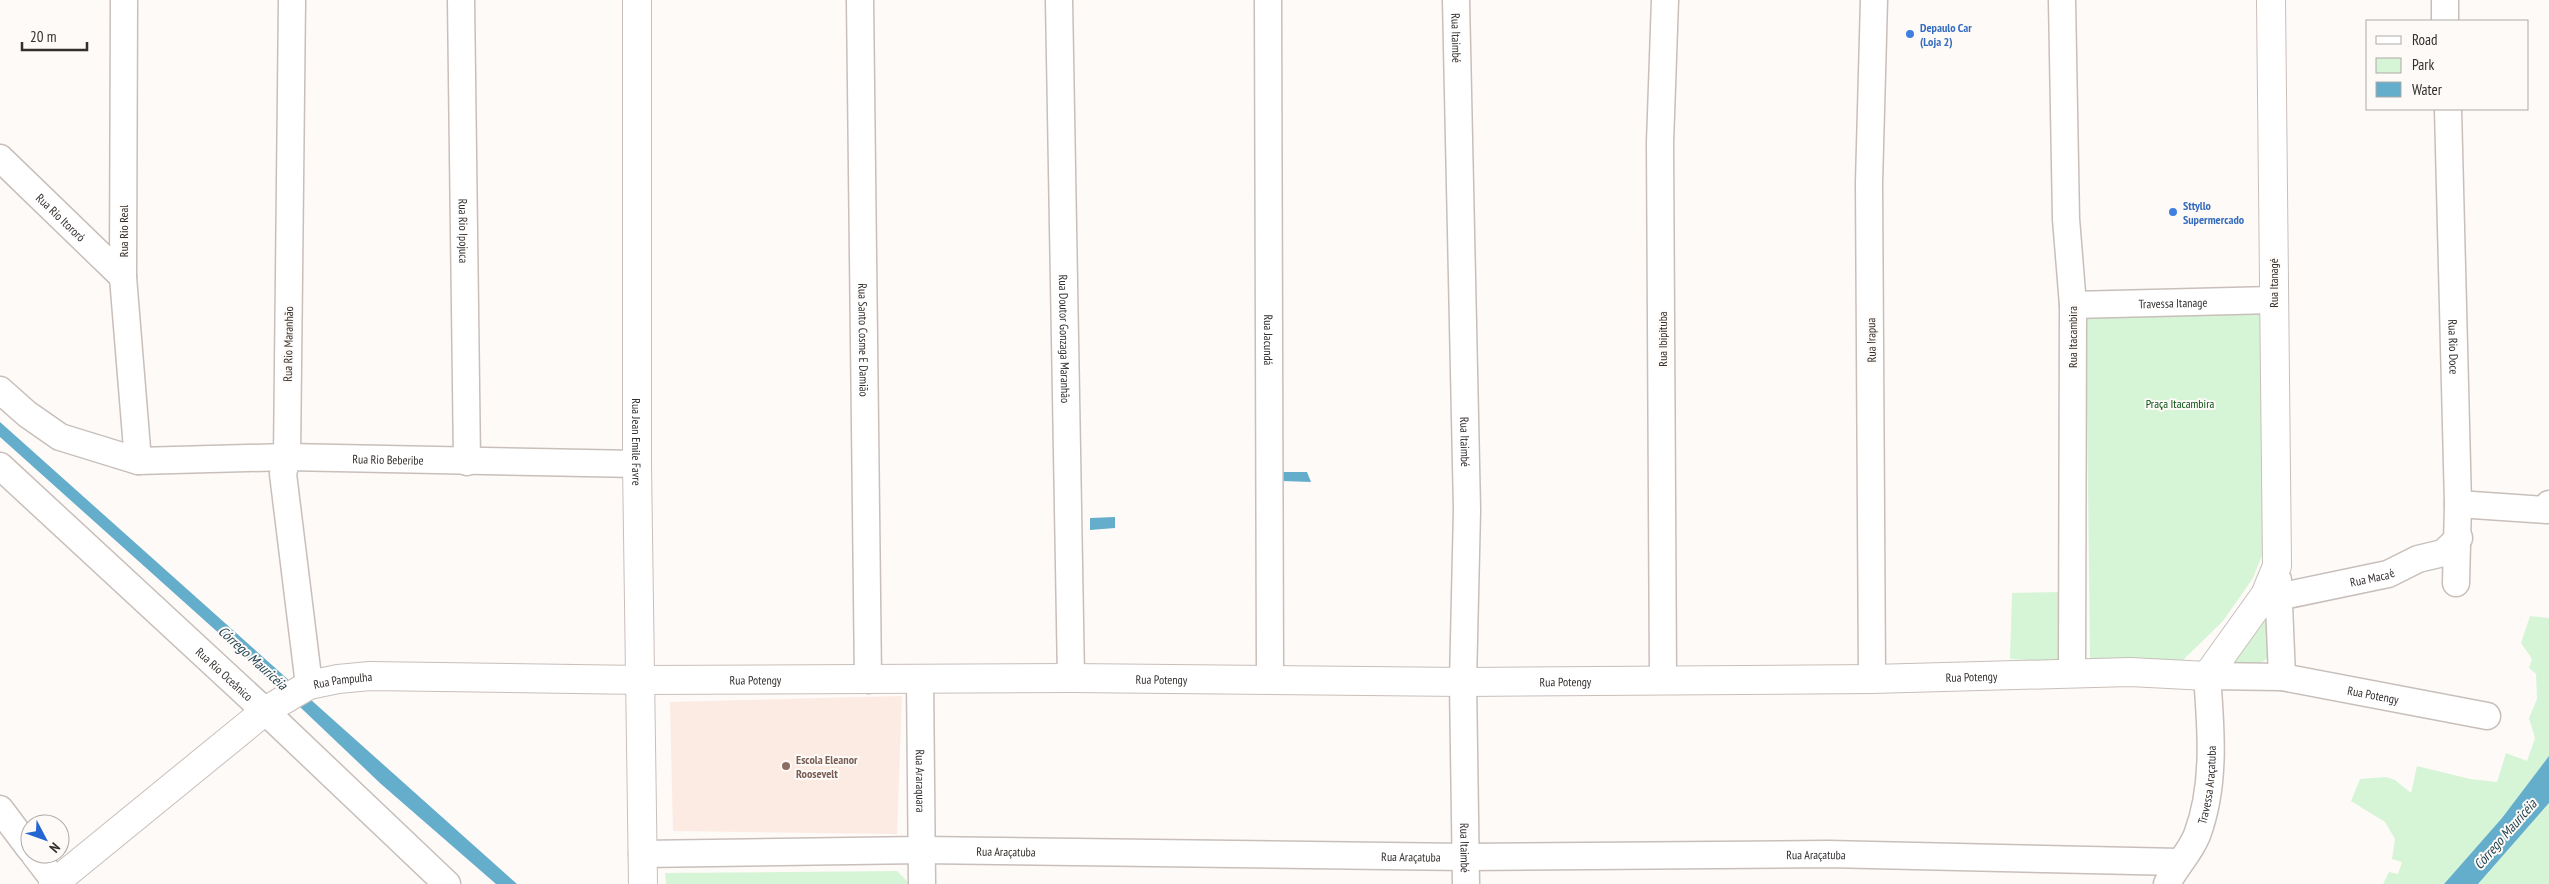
<svg xmlns="http://www.w3.org/2000/svg" width="2549" height="884" viewBox="0 0 2549 884" font-family="'PT Sans Narrow',sans-serif">
  <style>
    .built { fill: #fcebe2 }
    .green { fill: #d6f5d6 }
    .water { fill: #64aecc }
    .lines { fill: none; stroke-linecap: round; stroke-linejoin: round }
    .minor-casing { stroke: #c8bfba; stroke-width: 29 }
    .major-casing { stroke: #c8bfba; stroke-width: 30 }
    .minor { stroke: #fff; stroke-width: 26 }
    .major { stroke: #fff; stroke-width: 28 }
    .shop-dot { fill: #3f7fe0; stroke: #fefaf8; stroke-width: 2 }
    .education-dot { fill: #8d6e63; stroke: #fefaf8; stroke-width: 2 }
    .labels { text-anchor: middle; dominant-baseline: central; stroke-width: 4; stroke-linejoin: round; paint-order: stroke }
    .shop-label { font-size: 12px; font-weight: bold; fill: #366cbe; stroke: #fefaf8; text-anchor: start }
    .street-label { font-size: 12px; fill: #332f2d; stroke: #fefaf8 }
    .park-label { font-size: 12px; fill: #075214; stroke: #fefaf8 }
    .education-label { font-size: 12px; font-weight: bold; fill: #785e54; stroke: #fefaf8; text-anchor: start }
    .water-label { font-size: 14px; font-style: italic; fill: #1c3f4c; stroke: #fefaf8 }
  </style>
  <rect width="100%" height="100%" fill="#fefaf8"/>
  <path class="built" d="M 902,696 L 897,834 L 673,831 L 670,702 Z"/>
  <g class="green">
    <path d="M 2273,308 L 2265,548 L 2253,578 L 2223,621 L 2178,665 L 2094,666 L 2090,657 L 2086,319 L 2096,309 Z"/>
    <path d="M 2065,592 L 2063,662 L 2010,659 L 2012,593 Z"/>
    <path d="M 2270,594 L 2268,658 L 2258,665 L 2215,668 Z"/>
    <path d="M 2530,616 L 2549,618 L 2549,756 L 2502,818 L 2444,884 L 2383,884 L 2389,872 L 2398,874 L 2402,862 L 2392,859 L 2395,839 L 2385,822 L 2351,801 L 2360,779 L 2386,777 L 2395,780 L 2411,793 L 2417,766 L 2470,779 L 2497,782 L 2506,753 L 2527,761 L 2535,738 L 2529,718 L 2537,699 L 2536,674 L 2529,668 L 2532,659 L 2521,643 Z"/>
    <path d="M 2549,803 L 2549,884 L 2478,884 Z"/>
    <path d="M 897,871 L 910,884 L 666,884 L 665,873 Z"/>
  </g>
  <g class="water">
    <path d="M 0,422 L 517,884 L 496,884 L 381,784 L 279,687 L 0,437 Z"/>
    <path d="M 1283,472 L 1307,472 L 1311,482 L 1282,481 Z"/>
    <path d="M 1115,517 L 1115,528 L 1090,530 L 1090,518 Z"/>
    <path d="M 2549,756 L 2549,803 L 2478,884 L 2444,884 L 2502,818 Z"/>
  </g>
  <g class="lines">
    <defs>
      <g id="minor">
        <path d="M 124,0 L 123,277 L 138,461"/>
        <path d="M 292,0 L 287,457 L 283,474 L 309,685"/>
        <path id="s1" d="M 461,0 L 467,462"/>
        <path id="s2" d="M 860,0 L 868,680"/>
        <path id="s3" d="M 1059,0 L 1071,678"/>
        <path id="s4" d="M 1268,0 L 1270,679"/>
        <path id="s5" d="M 1456,0 L 1467,510 L 1463,682 L 1466,884"/>
        <path d="M 2062,0 L 2066,219 L 2073,305 L 2072,673"/>
        <path d="M 2445,0 L 2445,21"/>
        <path id="s6" d="M 2448,109 L 2458,504 L 2456,583"/>
        <path id="s7" d="M 0,158 L 123,277"/>
        <path id="s8" d="M 2073,305 L 2273,300"/>
        <path id="s9" d="M 0,390 L 27,414 L 60,437 L 138,461 L 287,457 L 637,464"/>
        <path id="s10" d="M 0,466 L 265,711 L 447,884"/>
        <path d="M 2458,504 L 2546,510 L 2549,504"/>
        <path d="M 2278,580 L 2282,677"/>
        <path id="s11" d="M 2278,597 L 2388,574 L 2418,559 L 2443,553 L 2459,538"/>
        <path id="s12" d="M 920,679 L 922,884"/>
        <path d="M 1663,679 L 1660,143 L 1665,0"/>
        <path d="M 1872,679 L 1869,183 L 1874,0"/>
        <path d="M 0,809 L 30,849"/>
        <path d="M 34,854 L 57,884"/>
        <path id="s13" d="M 642,854 L 922,850 L 1465,857 L 1828,854 L 2179,862"/>
        <path id="s14" d="M 2167,884 C 2175,867 2190,853 2197,835 C 2216,785 2211,728 2207,676 L 2282,677 L 2487,716"/>
      </g>
      <g id="major">
        <path id="s15" d="M 637,0 L 637,464 L 643,884"/>
        <path id="s16" d="M 53,884 L 265,711 L 309,685 L 338,679 L 370,676 L 641,680 L 1071,678 L 1463,682 L 1872,679 L 2130,672 L 2207,676 L 2265,595 L 2277,566 L 2271,0"/>
      </g>
    </defs>
    <use href="#minor" class="minor-casing"/>
    <use href="#major" class="major-casing"/>
    <use href="#minor" class="minor"/>
    <use href="#major" class="major"/>
  </g>
  <g class="shop-dot">
    <circle cx="1910" cy="34" r="5"/>
    <circle cx="2173" cy="212" r="5"/>
  </g>
  <circle class="education-dot" cx="786" cy="766" r="5"/>
  <g class="labels">
    <g class="shop-label">
      <text x="1920" y="27">Depaulo Car<tspan x="1920" dy="14">(Loja 2)</tspan></text>
      <text x="2183" y="205">Sttyllo<tspan x="2183" dy="14">Supermercado</tspan></text>
    </g>
    <g class="street-label">
      <text stroke="none"><textPath href="#s5" startOffset="38">Rua Itaimbé</textPath></text>
      <text stroke="none"><textPath href="#s7" startOffset="85">Rua Rio Itororó</textPath></text>
      <text transform="translate(123 231) rotate(-90)">Rua Rio Real</text>
      <text stroke="none"><textPath href="#s1" startOffset="231">Rua Rio Ipojuca</textPath></text>
      <text transform="translate(2273 283) rotate(-90)">Rua Itanagé</text>
      <text stroke="none"><textPath href="#s8" startOffset="100">Travessa Itanage</textPath></text>
      <text transform="translate(2072 337) rotate(-90)">Rua Itacambira</text>
      <text stroke="none"><textPath href="#s3" startOffset="339">Rua Doutor Gonzaga Maranhão</textPath></text>
      <text transform="translate(1662 339) rotate(-90)">Rua Ibipituba</text>
      <text stroke="none"><textPath href="#s2" startOffset="340">Rua Santo Cosme E Damião</textPath></text>
      <text stroke="none"><textPath href="#s4" startOffset="340">Rua Jacundá</textPath></text>
      <text transform="translate(1871 340) rotate(-91)">Rua Irapua</text>
      <text transform="translate(288 344) rotate(-89)">Rua Rio Maranhão</text>
      <text stroke="none"><textPath href="#s6" startOffset="238">Rua Rio Doce</textPath></text>
      <text stroke="none"><textPath href="#s15" startOffset="442">Rua Jean Emile Favre</textPath></text>
      <text stroke="none"><textPath href="#s5" startOffset="442">Rua Itaimbé</textPath></text>
      <text stroke="none"><textPath href="#s9" startOffset="408">Rua Rio Beberibe</textPath></text>
      <text stroke="none"><textPath href="#s11" startOffset="96">Rua Macaé</textPath></text>
      <text stroke="none"><textPath href="#s10" startOffset="306">Rua Rio Oceânico</textPath></text>
      <text stroke="none"><textPath href="#s16" startOffset="1988">Rua Potengy</textPath></text>
      <text stroke="none"><textPath href="#s16" startOffset="1178">Rua Potengy</textPath></text>
      <text stroke="none"><textPath href="#s16" startOffset="772">Rua Potengy</textPath></text>
      <text stroke="none"><textPath href="#s16" startOffset="1582">Rua Potengy</textPath></text>
      <text stroke="none"><textPath href="#s16" startOffset="359">Rua Pampulha</textPath></text>
      <text stroke="none"><textPath href="#s14" startOffset="386">Rua Potengy</textPath></text>
      <text stroke="none"><textPath href="#s12" startOffset="102">Rua Araraquara</textPath></text>
      <text stroke="none"><textPath href="#s14" startOffset="109">Travessa Araçatuba</textPath></text>
      <text stroke="none"><textPath href="#s5" startOffset="848">Rua Itaimbé</textPath></text>
      <text stroke="none"><textPath href="#s13" startOffset="364">Rua Araçatuba</textPath></text>
      <text stroke="none"><textPath href="#s13" startOffset="1174">Rua Araçatuba</textPath></text>
      <text stroke="none"><textPath href="#s13" startOffset="769">Rua Araçatuba</textPath></text>
    </g>
    <g class="park-label">
      <text x="2180" y="403">Praça Itacambira</text>
    </g>
    <g class="education-label">
      <text x="796" y="759">Escola Eleanor<tspan x="796" dy="14">Roosevelt</tspan></text>
    </g>
    <g class="water-label">
      <text transform="translate(253 658) rotate(42)">Córrego Mauricéia</text>
      <text transform="translate(2505 834) rotate(-49)">Córrego Mauricéia</text>
    </g>
  </g>
  <rect x="2366" y="20" width="162" height="90" fill="#fefaf8" stroke="#ada9a7"/>
  <rect x="2376" y="36" width="25" height="8" fill="#ffffff" stroke="#ada9a7"/>
  <text x="2412" y="45" font-size="15" fill="#332f2d">Road</text>
  <rect x="2376" y="58" width="25" height="15" fill="#d6f5d6" stroke="#ada9a7"/>
  <text x="2412" y="70" font-size="15" fill="#332f2d">Park</text>
  <rect x="2376" y="82" width="25" height="15" fill="#64aecc" stroke="#ada9a7"/>
  <text x="2412" y="95" font-size="15" fill="#332f2d">Water</text>
  <g transform="translate(45 839) rotate(131)"><circle r="24" fill="#fefaf8" stroke="#ada9a7"/>
  <path d="M0-4L9 19L0 12L-9 19Z" fill="#2365d1"/>
  <text y="-8" font-size="14" font-weight="bold" text-anchor="middle" fill="#332f2d">N</text>
  </g>
  <path d="M22 42v8h65v-8" fill="none" stroke="#332f2d" stroke-width="2.5"/>
  <text x="30" y="42" font-size="15" fill="#332f2d" stroke="#fefaf8" stroke-width="4" paint-order="stroke">20 m</text>
</svg>
